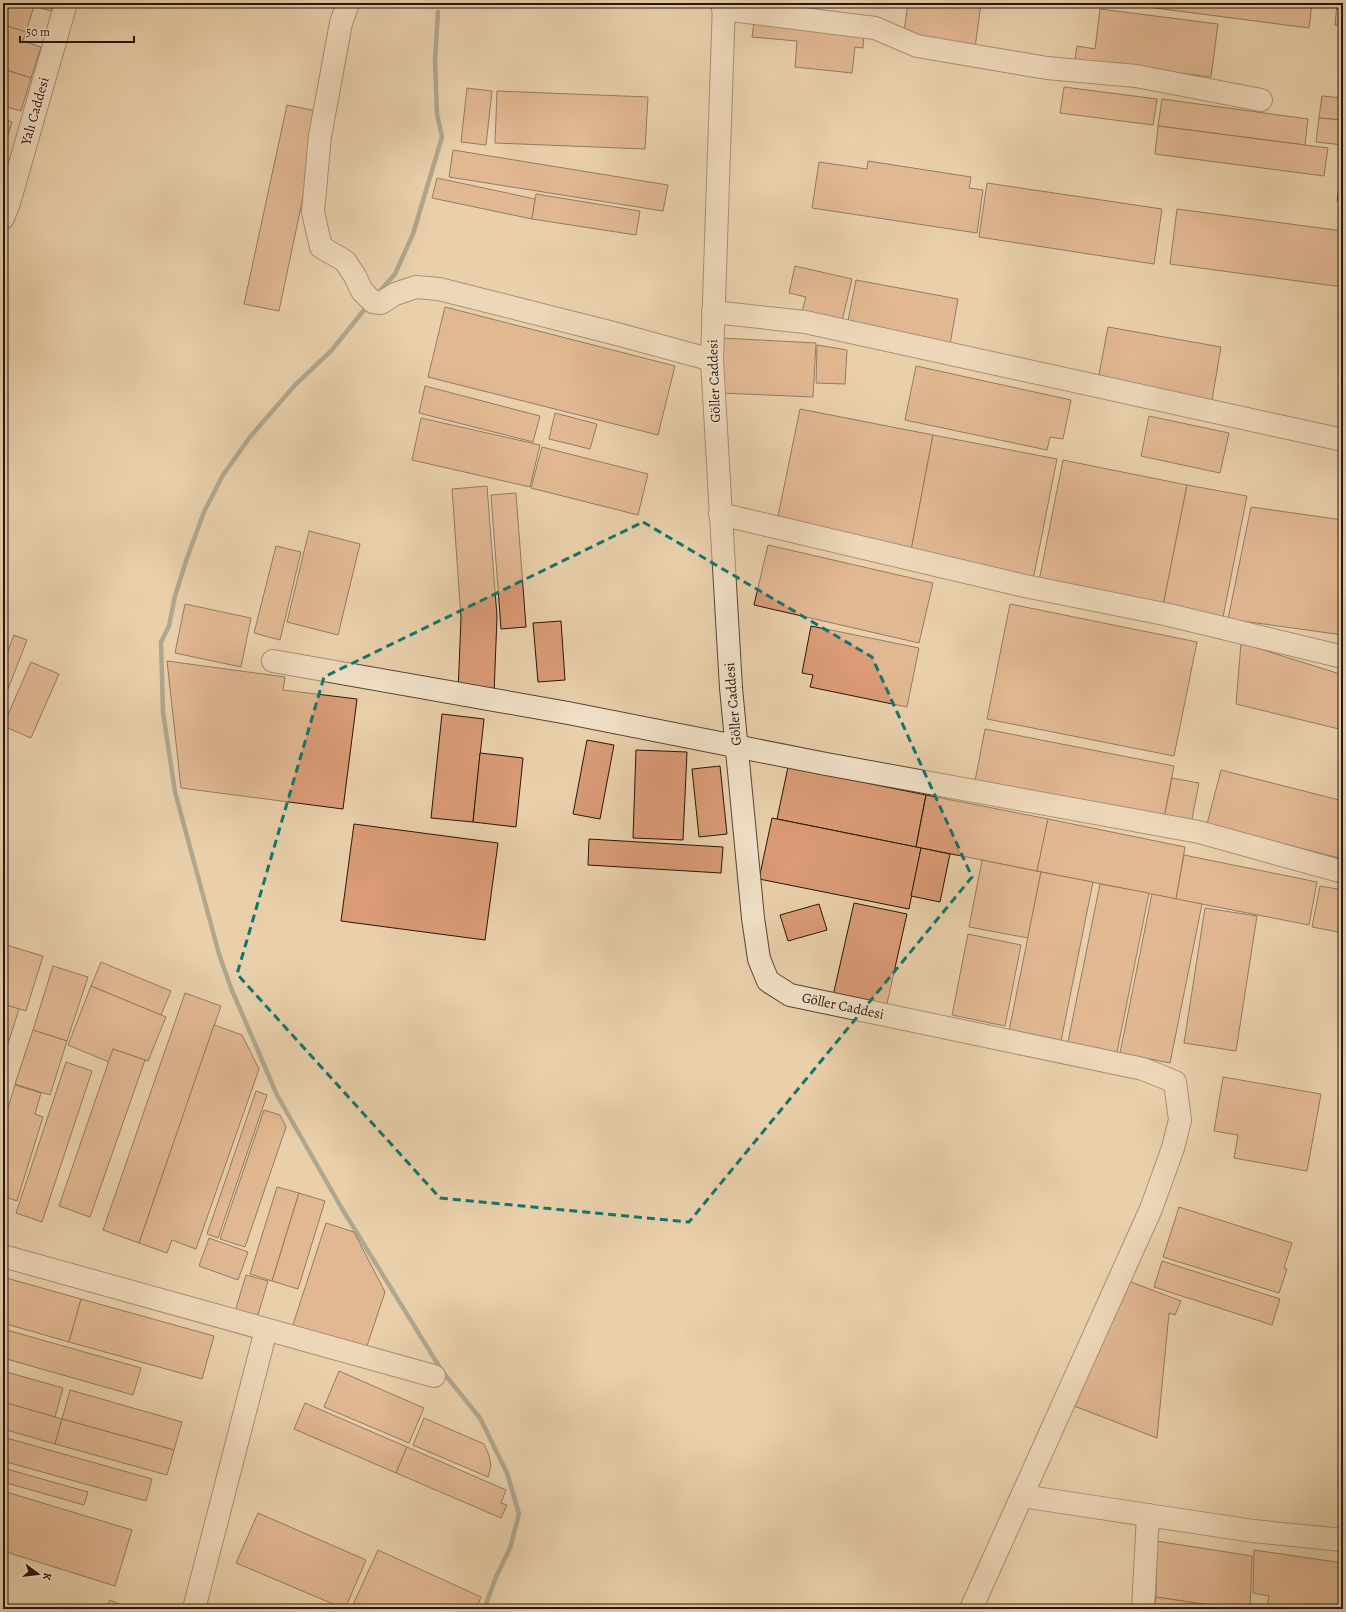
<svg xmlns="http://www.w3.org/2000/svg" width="1346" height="1612" viewBox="0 0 1346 1612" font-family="Alegreya,serif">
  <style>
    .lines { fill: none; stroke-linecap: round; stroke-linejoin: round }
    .stream { stroke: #6b766e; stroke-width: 4.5 }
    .building { fill: #da9b76; stroke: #26160c }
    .minor-casing { stroke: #574434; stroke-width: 24 }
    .minor { stroke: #f1e0c8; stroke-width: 22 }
    .marked { fill: none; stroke: #0f766e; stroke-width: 3; stroke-dasharray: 8 5; stroke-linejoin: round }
    .labels { text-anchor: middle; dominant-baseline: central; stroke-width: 3; stroke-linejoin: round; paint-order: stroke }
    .street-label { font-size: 14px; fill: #26160c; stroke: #f1e0c8 }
  </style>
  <rect width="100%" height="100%" fill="#e9d0ab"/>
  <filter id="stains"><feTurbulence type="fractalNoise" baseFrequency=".005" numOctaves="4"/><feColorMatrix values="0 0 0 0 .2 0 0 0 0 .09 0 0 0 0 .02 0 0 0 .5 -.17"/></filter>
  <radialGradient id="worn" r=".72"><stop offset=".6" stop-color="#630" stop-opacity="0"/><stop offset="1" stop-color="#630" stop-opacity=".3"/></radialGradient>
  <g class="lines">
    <g class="stream">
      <path d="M 378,293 L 395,274 L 413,234 L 442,137 L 437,114 L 435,60 L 438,12"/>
      <path d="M 368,305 L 331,351 L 295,385 L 250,437 L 223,475 L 204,512 L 187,558 L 175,596 L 169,626 L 161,642 L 163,712 L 175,792 L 219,954 L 231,988 L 277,1095 L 341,1207 L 442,1371 L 480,1418 L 507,1473 L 519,1514 L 510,1548 L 496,1577 L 484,1609"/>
    </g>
  </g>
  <g class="building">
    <path d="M 3,3 L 54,3 L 51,11 L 34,6 L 26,32 L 3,25 Z"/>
    <path d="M 908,3 L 981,3 L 975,48 L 904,32 Z"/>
    <path d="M 1077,3 L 1109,3 L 1109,7 Z"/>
    <path d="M 1117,3 L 1312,3 L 1309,28 Z"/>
    <path d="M 1337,3 L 1343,3 L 1343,26 L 1335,25 Z"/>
    <path d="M 1100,9 L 1218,24 L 1211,77 L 1075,60 L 1077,46 L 1095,49 Z"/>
    <path d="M 754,23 L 864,34 L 863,48 L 855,47 L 852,73 L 795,67 L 797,41 L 752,37 Z"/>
    <path d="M 3,25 L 26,32 L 23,41 L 41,47 L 31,78 L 3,69 Z"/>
    <path d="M 3,69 L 31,78 L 21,111 L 3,106 Z"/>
    <path d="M 1064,87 L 1157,99 L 1153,125 L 1060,113 Z"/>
    <path d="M 467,88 L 492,91 L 486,145 L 461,142 Z"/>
    <path d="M 497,91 L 648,97 L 645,149 L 495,143 Z"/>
    <path d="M 1322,96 L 1343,98 L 1343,120 L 1319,118 Z"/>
    <path d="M 1162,99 L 1308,119 L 1305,145 L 1158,126 Z"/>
    <path d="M 287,105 L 321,112 L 279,311 L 244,304 Z"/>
    <path d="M 1319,118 L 1343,120 L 1343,145 L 1316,142 Z"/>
    <path d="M 3,119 L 12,122 L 3,152 Z"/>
    <path d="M 1158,126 L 1328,148 L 1324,176 L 1155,154 Z"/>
    <path d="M 453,150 L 668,185 L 663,211 L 449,177 Z"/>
    <path d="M 1343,154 L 1343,202 L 1337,201 Z"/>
    <path d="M 868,161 L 971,177 L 969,188 L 983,190 L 977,233 L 812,208 L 819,162 L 867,169 Z"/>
    <path d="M 437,178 L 535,199 L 532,219 L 432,198 Z"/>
    <path d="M 987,183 L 1162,209 L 1154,264 L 979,237 Z"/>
    <path d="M 536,194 L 640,211 L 636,235 L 532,219 Z"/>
    <path d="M 1177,209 L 1343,231 L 1343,287 L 1170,264 Z"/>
    <path d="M 795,266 L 852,279 L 842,321 L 802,311 L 806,297 L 789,293 Z"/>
    <path d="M 856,280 L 958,299 L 949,350 L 846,331 Z"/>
    <path d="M 445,307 L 675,366 L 658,435 L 428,377 Z"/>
    <path d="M 1108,327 L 1221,347 L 1212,400 L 1098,380 Z"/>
    <path d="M 722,338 L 816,343 L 813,397 L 720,393 Z"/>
    <path d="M 817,345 L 847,350 L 845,384 L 816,383 Z"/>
    <path d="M 916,366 L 1071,400 L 1063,439 L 1050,437 L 1047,450 L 905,420 Z"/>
    <path d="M 425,386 L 540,416 L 533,442 L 419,413 Z"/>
    <path d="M 800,409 L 933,435 L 910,556 L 776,526 Z"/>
    <path d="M 555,413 L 597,424 L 590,449 L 549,439 Z"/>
    <path d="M 1149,416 L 1229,433 L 1220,473 L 1141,456 Z"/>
    <path d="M 421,418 L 540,445 L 530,487 L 412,460 Z"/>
    <path d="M 933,435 L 1057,459 L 1033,580 L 910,556 Z"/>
    <path d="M 542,447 L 648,474 L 638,515 L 531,488 Z"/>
    <path d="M 1063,460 L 1187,485 L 1163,606 L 1039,581 Z"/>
    <path d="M 1187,485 L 1247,496 L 1223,617 L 1163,606 Z"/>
    <path d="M 487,486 L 497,617 L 494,694 L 458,693 L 461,618 L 452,489 Z"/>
    <path d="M 516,493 L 526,627 L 501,629 L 491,495 Z"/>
    <path d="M 1251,507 L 1343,520 L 1343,635 L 1228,619 Z"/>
    <path d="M 309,531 L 360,544 L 338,635 L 287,622 Z"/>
    <path d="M 768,545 L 933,583 L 919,643 L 754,605 Z"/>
    <path d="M 276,546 L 301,552 L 280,640 L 254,633 Z"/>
    <path d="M 185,604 L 251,618 L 241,667 L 175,653 Z"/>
    <path d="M 1010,604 L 1197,642 L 1174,756 L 987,719 Z"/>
    <path d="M 561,621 L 565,680 L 538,682 L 533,623 Z"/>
    <path d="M 811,626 L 919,648 L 907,707 L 810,687 L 813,675 L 802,673 Z"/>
    <path d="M 14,635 L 27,640 L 3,702 L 3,664 Z"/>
    <path d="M 1241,643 L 1343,675 L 1343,730 L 1236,704 Z"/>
    <path d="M 167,661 L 285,677 L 283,690 L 357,699 L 343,809 L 181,788 Z"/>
    <path d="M 31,662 L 59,674 L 31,738 L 3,726 Z"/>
    <path d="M 442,714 L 484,719 L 473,822 L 431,818 Z"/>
    <path d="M 985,729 L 1174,766 L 1164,818 L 975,781 Z"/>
    <path d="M 587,740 L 614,745 L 600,819 L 573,814 Z"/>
    <path d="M 636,750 L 687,752 L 683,840 L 633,838 Z"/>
    <path d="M 480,753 L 523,758 L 516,827 L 473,822 Z"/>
    <path d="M 720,766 L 727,834 L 699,837 L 692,769 Z"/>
    <path d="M 788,767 L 926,795 L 916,847 L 777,819 Z"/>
    <path d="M 1221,770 L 1343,801 L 1343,859 L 1207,824 Z"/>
    <path d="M 1172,778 L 1199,783 L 1191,824 L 1164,818 Z"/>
    <path d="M 926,795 L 1048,819 L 1037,871 L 916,847 Z"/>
    <path d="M 772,818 L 921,848 L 909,909 L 759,879 Z"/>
    <path d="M 1048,819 L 1185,847 L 1176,899 L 1037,871 Z"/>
    <path d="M 354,824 L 498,843 L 485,940 L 341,921 Z"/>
    <path d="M 589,839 L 723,847 L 721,873 L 588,865 Z"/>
    <path d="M 921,848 L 950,854 L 940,902 L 911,896 Z"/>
    <path d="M 1184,855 L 1317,882 L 1309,925 L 1176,899 Z"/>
    <path d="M 982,860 L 1041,872 L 1028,938 L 969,927 Z"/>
    <path d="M 1041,872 L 1093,882 L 1061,1041 L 1009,1031 Z"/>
    <path d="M 1100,884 L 1149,893 L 1117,1052 L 1068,1042 Z"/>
    <path d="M 1320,886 L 1343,890 L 1343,933 L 1312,927 Z"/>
    <path d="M 1152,894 L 1202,904 L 1170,1063 L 1120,1053 Z"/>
    <path d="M 854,903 L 907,914 L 886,1008 L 833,996 Z"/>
    <path d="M 819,904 L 827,930 L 788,941 L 780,915 Z"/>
    <path d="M 1205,908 L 1257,916 L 1236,1051 L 1184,1043 Z"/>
    <path d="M 968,934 L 1021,945 L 1005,1026 L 952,1015 Z"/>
    <path d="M 3,944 L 43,956 L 26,1011 L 3,1004 Z"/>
    <path d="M 101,962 L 171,991 L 161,1015 L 91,986 Z"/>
    <path d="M 53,966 L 88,977 L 67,1041 L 33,1030 Z"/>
    <path d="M 91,986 L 166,1017 L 148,1061 L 113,1049 L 109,1062 L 68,1045 Z"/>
    <path d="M 185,993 L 221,1006 L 139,1243 L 103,1230 Z"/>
    <path d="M 3,1004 L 19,1009 L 3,1060 Z"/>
    <path d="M 214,1025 L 242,1035 L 259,1069 L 196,1249 L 172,1240 L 167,1253 L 139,1243 Z"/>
    <path d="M 33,1030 L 67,1041 L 50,1095 L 15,1084 Z"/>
    <path d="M 113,1049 L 145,1060 L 90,1217 L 59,1206 Z"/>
    <path d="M 66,1062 L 92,1071 L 42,1222 L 16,1213 Z"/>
    <path d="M 1223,1077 L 1321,1094 L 1307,1171 L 1234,1158 L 1238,1135 L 1214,1131 Z"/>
    <path d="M 15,1085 L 41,1093 L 35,1114 L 43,1117 L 17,1201 L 3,1196 L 3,1124 Z"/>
    <path d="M 256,1091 L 267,1095 L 218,1238 L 207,1234 Z"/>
    <path d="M 264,1110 L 280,1115 L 286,1127 L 245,1247 L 220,1239 Z"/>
    <path d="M 277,1187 L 299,1193 L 272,1281 L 250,1274 Z"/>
    <path d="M 299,1193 L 325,1201 L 298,1289 L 272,1281 Z"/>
    <path d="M 1179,1207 L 1292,1243 L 1284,1268 L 1287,1269 L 1279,1293 L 1163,1257 Z"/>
    <path d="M 326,1223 L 354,1232 L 385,1292 L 364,1355 L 291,1331 Z"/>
    <path d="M 209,1238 L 248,1252 L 238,1280 L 199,1266 Z"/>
    <path d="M 1162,1261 L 1280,1299 L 1272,1325 L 1154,1287 Z"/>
    <path d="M 246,1275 L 268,1281 L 255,1325 L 233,1318 Z"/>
    <path d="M 3,1277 L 81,1299 L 69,1342 L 3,1323 Z"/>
    <path d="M 1123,1279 L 1181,1301 L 1175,1315 L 1169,1313 L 1157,1438 L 1074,1406 Z"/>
    <path d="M 81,1299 L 214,1336 L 202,1379 L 69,1342 Z"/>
    <path d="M 3,1329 L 141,1368 L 133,1395 L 3,1358 Z"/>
    <path d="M 3,1371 L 63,1388 L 55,1417 L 3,1402 Z"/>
    <path d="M 339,1371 L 424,1408 L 409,1443 L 324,1407 Z"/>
    <path d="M 70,1390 L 182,1422 L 174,1450 L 62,1419 Z"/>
    <path d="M 3,1402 L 62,1419 L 55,1444 L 3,1429 Z"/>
    <path d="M 305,1403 L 407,1447 L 396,1473 L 294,1429 Z"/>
    <path d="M 424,1418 L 484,1444 L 489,1455 L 491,1466 L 488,1477 L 413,1445 Z"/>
    <path d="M 62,1419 L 174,1450 L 167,1475 L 55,1444 Z"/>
    <path d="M 3,1437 L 152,1479 L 146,1501 L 3,1461 Z"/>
    <path d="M 407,1447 L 506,1490 L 501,1503 L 507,1505 L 501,1518 L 396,1473 Z"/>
    <path d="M 3,1468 L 88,1492 L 84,1505 L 3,1482 Z"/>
    <path d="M 3,1491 L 132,1530 L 115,1586 L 3,1551 Z"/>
    <path d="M 258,1513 L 366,1560 L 345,1609 L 236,1563 Z"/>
    <path d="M 1156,1541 L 1252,1556 L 1250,1609 L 1235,1609 L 1156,1597 Z"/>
    <path d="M 378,1550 L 481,1597 L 476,1609 L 351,1609 Z"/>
    <path d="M 1254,1550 L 1343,1563 L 1343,1609 L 1267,1609 L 1269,1596 L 1253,1593 Z"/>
    <path d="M 1156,1597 L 1235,1609 L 1154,1609 Z"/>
    <path d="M 110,1600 L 130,1609 L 106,1609 Z"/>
  </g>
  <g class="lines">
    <defs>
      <g id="minor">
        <path d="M 348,3 L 341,23 L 320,136 L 313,212 L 321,247 L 345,261 L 355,276 L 362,291 L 373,302 L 381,303 L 395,294 L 416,287 L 439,289 L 613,333 L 712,360"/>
        <path d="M 724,3 L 712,360 L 731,688 L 753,918 L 759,959 L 768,981 L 790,995 L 1143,1069 L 1175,1082 L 1180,1120 L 1173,1148 L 1151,1209 L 971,1609"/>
        <path d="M 723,9 L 875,28 L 917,46 L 1047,68 L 1136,76 L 1261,100"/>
        <path d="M 3,218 L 9,203 L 66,3"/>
        <path d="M 713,312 L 805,322 L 1343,440"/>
        <path d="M 720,514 L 1025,586 L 1169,615 L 1343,657"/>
        <path d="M 273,661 L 568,713 L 826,764 L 1199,832 L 1343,872"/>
        <path d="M 3,1256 L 434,1376"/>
        <path d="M 1022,1496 L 1253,1531 L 1343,1540"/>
        <path d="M 194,1609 L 266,1330"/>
        <path d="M 1143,1609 L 1148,1515"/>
      </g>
    </defs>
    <use href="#minor" class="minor-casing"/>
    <use href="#minor" class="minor"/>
  </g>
  <path d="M0 0H1346V1612H0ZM 643,522 L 872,657 L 972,877 L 689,1222 L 440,1198 L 237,974 L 324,677 Z" fill="#e9d0ab" fill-opacity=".55" fill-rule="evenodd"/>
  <path class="marked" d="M 643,522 L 872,657 L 972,877 L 689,1222 L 440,1198 L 237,974 L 324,677 Z"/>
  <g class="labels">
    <g class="street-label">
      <text transform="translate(35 111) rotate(-74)">Yalı Caddesi</text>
      <text transform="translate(714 381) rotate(-92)">Göller Caddesi</text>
      <text transform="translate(733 704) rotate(-95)">Göller Caddesi</text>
      <text transform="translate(843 1006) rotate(12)">Göller Caddesi</text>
    </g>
  </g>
  <rect width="1346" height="1612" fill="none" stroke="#e9d0ab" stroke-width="16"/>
  <rect x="4" y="4" width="1338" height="1604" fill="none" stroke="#26160c" stroke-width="2"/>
  <rect x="8" y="8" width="1330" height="1596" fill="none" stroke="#26160c"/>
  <g transform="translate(38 1574) rotate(105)" stroke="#f1e0c8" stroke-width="3" paint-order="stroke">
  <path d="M0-3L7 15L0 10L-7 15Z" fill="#26160c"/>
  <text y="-6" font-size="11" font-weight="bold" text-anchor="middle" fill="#26160c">K</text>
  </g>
  <path d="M20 36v6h114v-6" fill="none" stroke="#26160c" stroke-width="2"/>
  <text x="26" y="36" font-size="12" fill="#26160c" stroke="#f1e0c8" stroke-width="3" paint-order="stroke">50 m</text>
  <rect width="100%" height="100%" filter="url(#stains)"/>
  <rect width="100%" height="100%" fill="url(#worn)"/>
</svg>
